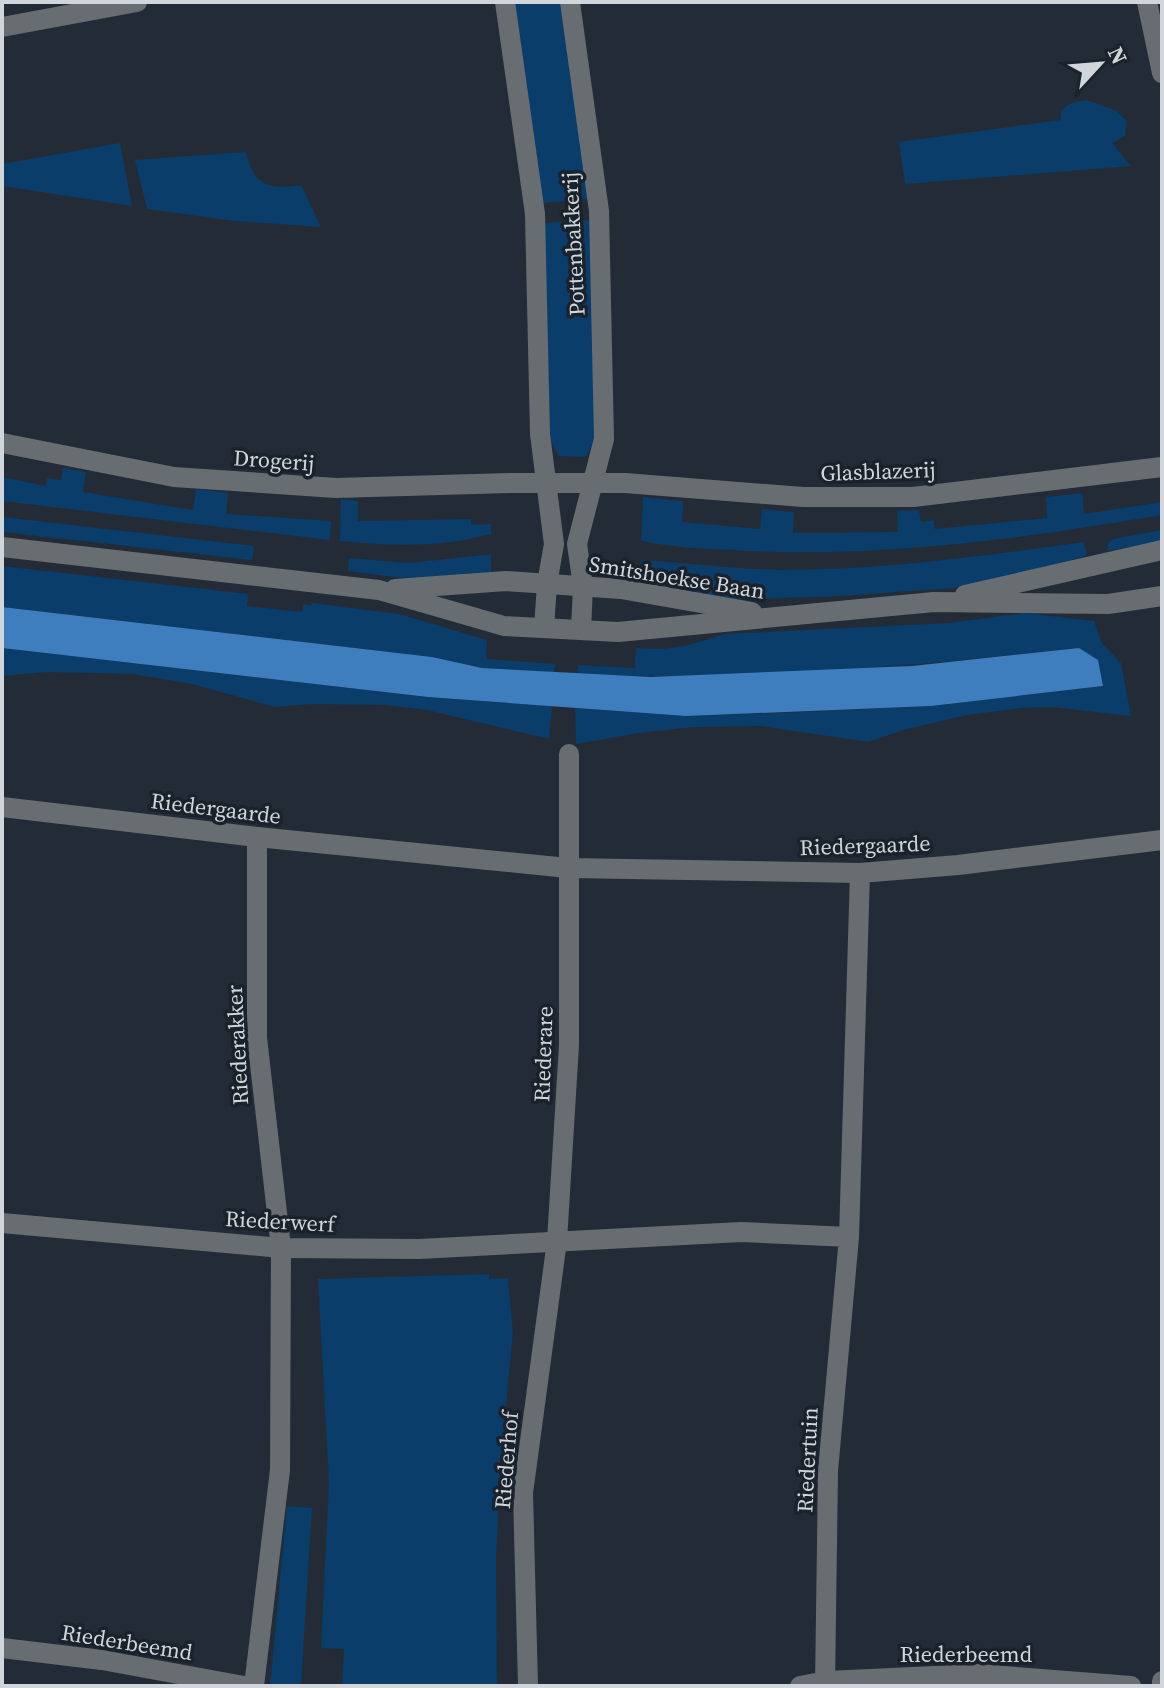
<svg xmlns="http://www.w3.org/2000/svg" width="1164" height="1688" viewBox="0 0 1164 1688" font-family="'Source Serif 4',serif">
  <style>
    .green { fill: #0a3d69 }
    .water { fill: #3e7ebe }
    .lines { fill: none; stroke-linecap: round; stroke-linejoin: round }
    .minor { stroke: #686d72; stroke-width: 20 }
    .labels { text-anchor: middle; dominant-baseline: central; stroke-width: 7; stroke-linejoin: round; paint-order: stroke }
    .street-label { font-size: 22px; fill: #d0d6dc; stroke: #1a222c }
  </style>
  <rect width="100%" height="100%" fill="#232c36"/>
  <g class="green">
    <path d="M 514,2 L 562,2 L 590,199 L 542,203 Z"/>
    <path d="M 1086,100 L 1115,110 L 1127,121 L 1125,136 L 1112,143 L 1131,166 L 905,184 L 899,142 L 1061,120 L 1061,111 L 1069,104 Z"/>
    <path d="M 120,143 L 132,206 L 2,186 L 2,164 Z"/>
    <path d="M 246,152 C 254,186 268,190 301,185 L 321,227 L 235,221 L 147,209 L 135,160 Z"/>
    <path d="M 591,220 L 596,439 L 585,457 L 558,456 L 550,438 L 544,223 Z"/>
    <path d="M 63,468 L 86,472 L 83,492 L 193,510 L 196,489 L 228,493 L 226,514 L 331,521 L 330,540 L 2,501 L 2,477 L 46,486 L 47,478 L 61,480 Z"/>
    <path d="M 1082,493 L 1084,514 L 1162,502 L 1162,515 C 1021,539 875,559 732,550 C 702,549 671,547 641,541 L 643,497 L 683,501 L 682,522 L 760,529 L 762,509 L 794,512 L 793,533 L 898,532 L 897,511 L 919,510 L 921,522 L 934,520 L 935,529 L 1047,518 L 1046,497 Z"/>
    <path d="M 341,499 L 358,501 L 358,521 L 471,519 L 471,525 L 491,524 L 491,534 C 439,548 392,546 340,541 Z"/>
    <path d="M 2,517 L 254,546 L 252,560 L 2,532 Z"/>
    <path d="M 1162,530 L 1162,541 L 1107,551 L 1108,543 L 1113,539 Z"/>
    <path d="M 1084,542 L 1087,555 L 1015,579 L 954,588 L 841,596 L 721,600 L 705,597 L 668,583 L 638,581 L 641,560 C 687,563 734,569 780,570 C 883,570 983,556 1084,542 Z"/>
    <path d="M 484,555 L 491,555 L 491,573 C 473,573 457,577 439,578 C 409,580 378,575 348,571 L 349,558 L 408,563 Z"/>
    <path d="M 2,566 L 248,594 L 247,606 L 302,612 L 303,604 L 311,606 L 312,603 L 399,614 L 487,640 L 486,659 L 555,664 L 554,673 L 482,668 L 432,657 L 2,607 Z"/>
    <path d="M 1026,613 L 1094,621 L 1101,642 L 1121,663 L 1131,716 L 1052,707 L 1021,708 L 967,715 L 903,730 L 868,742 L 760,726 L 693,727 L 638,733 L 576,744 L 575,708 L 686,716 L 778,713 L 931,706 L 1103,686 L 1079,648 C 913,666 744,682 577,674 L 578,665 L 635,668 L 636,648 L 661,649 L 685,646 L 726,634 L 949,623 Z"/>
    <path d="M 2,648 L 428,697 L 552,706 L 549,739 L 427,710 L 386,705 L 312,704 L 275,707 L 192,684 L 133,674 L 47,672 L 2,676 Z"/>
    <path d="M 489,1274 L 489,1279 L 508,1278 L 513,1331 L 501,1458 L 496,1559 L 497,1686 L 342,1686 L 344,1649 L 321,1648 L 329,1482 L 318,1279 Z"/>
    <path d="M 287,1506 L 312,1508 L 301,1686 L 270,1686 Z"/>
  </g>
  <path class="water" d="M 2,607 L 432,657 L 482,668 L 651,677 L 912,666 L 1079,648 L 1098,660 L 1103,686 L 931,706 L 686,716 L 428,697 L 2,648 Z"/>
  <g class="lines">
    <g class="minor">
      <path d="M 505,2 L 535,214 L 540,434 L 554,544 L 547,584 L 544,628"/>
      <path d="M 570,2 L 599,211 L 604,439 L 577,544 L 583,586 L 581,630"/>
      <path d="M 1147,2 L 1162,73"/>
      <path d="M 2,27 L 137,2"/>
      <path d="M 2,443 L 174,477 L 336,488 L 511,483 L 625,483 L 803,497 L 913,497 L 1162,467"/>
      <path d="M 2,547 L 379,590 L 504,626 L 618,632 L 934,602 L 1108,604 L 1162,596"/>
      <path d="M 395,589 L 506,581 L 621,589 L 752,612"/>
      <path d="M 965,595 L 1162,550"/>
      <path d="M 2,807 L 257,837 L 568,868 L 860,873 L 958,865 L 1162,840"/>
      <path d="M 2,1223 L 281,1248 L 419,1249 L 741,1232 L 849,1237 L 828,1471 L 825,1686"/>
      <path d="M 849,1237 L 860,873"/>
      <path d="M 2,1648 L 102,1660 L 244,1686"/>
      <path d="M 254,1686 L 280,1470 L 281,1248 L 257,1038 L 257,837"/>
      <path d="M 528,1686 L 523,1493 L 557,1241 L 569,1045 L 569,754"/>
      <path d="M 800,1686 L 826,1681 L 979,1674 L 1131,1686"/>
      <path d="M 1162,1686 L 1162,1681"/>
    </g>
  </g>
  <g class="labels">
    <g class="street-label">
      <text transform="translate(573 244) rotate(-93)">Pottenbakkerij</text>
      <text transform="translate(274 460) rotate(4)">Drogerij</text>
      <text transform="translate(878 471) rotate(-2)">Glasblazerij</text>
      <text transform="translate(677 577) rotate(9)">Smitshoekse Baan</text>
      <text transform="translate(216 808) rotate(7)">Riedergaarde</text>
      <text transform="translate(865 845) rotate(-2)">Riedergaarde</text>
      <text transform="translate(237 1045) rotate(-93)">Riederakker</text>
      <text transform="translate(543 1054) rotate(-88)">Riederare</text>
      <text transform="translate(280 1221) rotate(3)">Riederwerf</text>
      <text transform="translate(506 1460) rotate(-85)">Riederhof</text>
      <text transform="translate(807 1460) rotate(-87)">Riedertuin</text>
      <text transform="translate(127 1642) rotate(9)">Riederbeemd</text>
      <text x="966" y="1654">Riederbeemd</text>
    </g>
  </g>
  <rect width="1164" height="1688" fill="none" stroke="#d0d6dc" stroke-width="8"/>
  <g transform="translate(1100 64) rotate(64)" stroke="#1a222c" stroke-width="6" paint-order="stroke">
  <path d="M0-6L14 30L0 20L-14 30Z" fill="#d0d6dc"/>
  <text y="-12" font-size="22" font-weight="bold" text-anchor="middle" fill="#d0d6dc">N</text>
  </g>
</svg>
